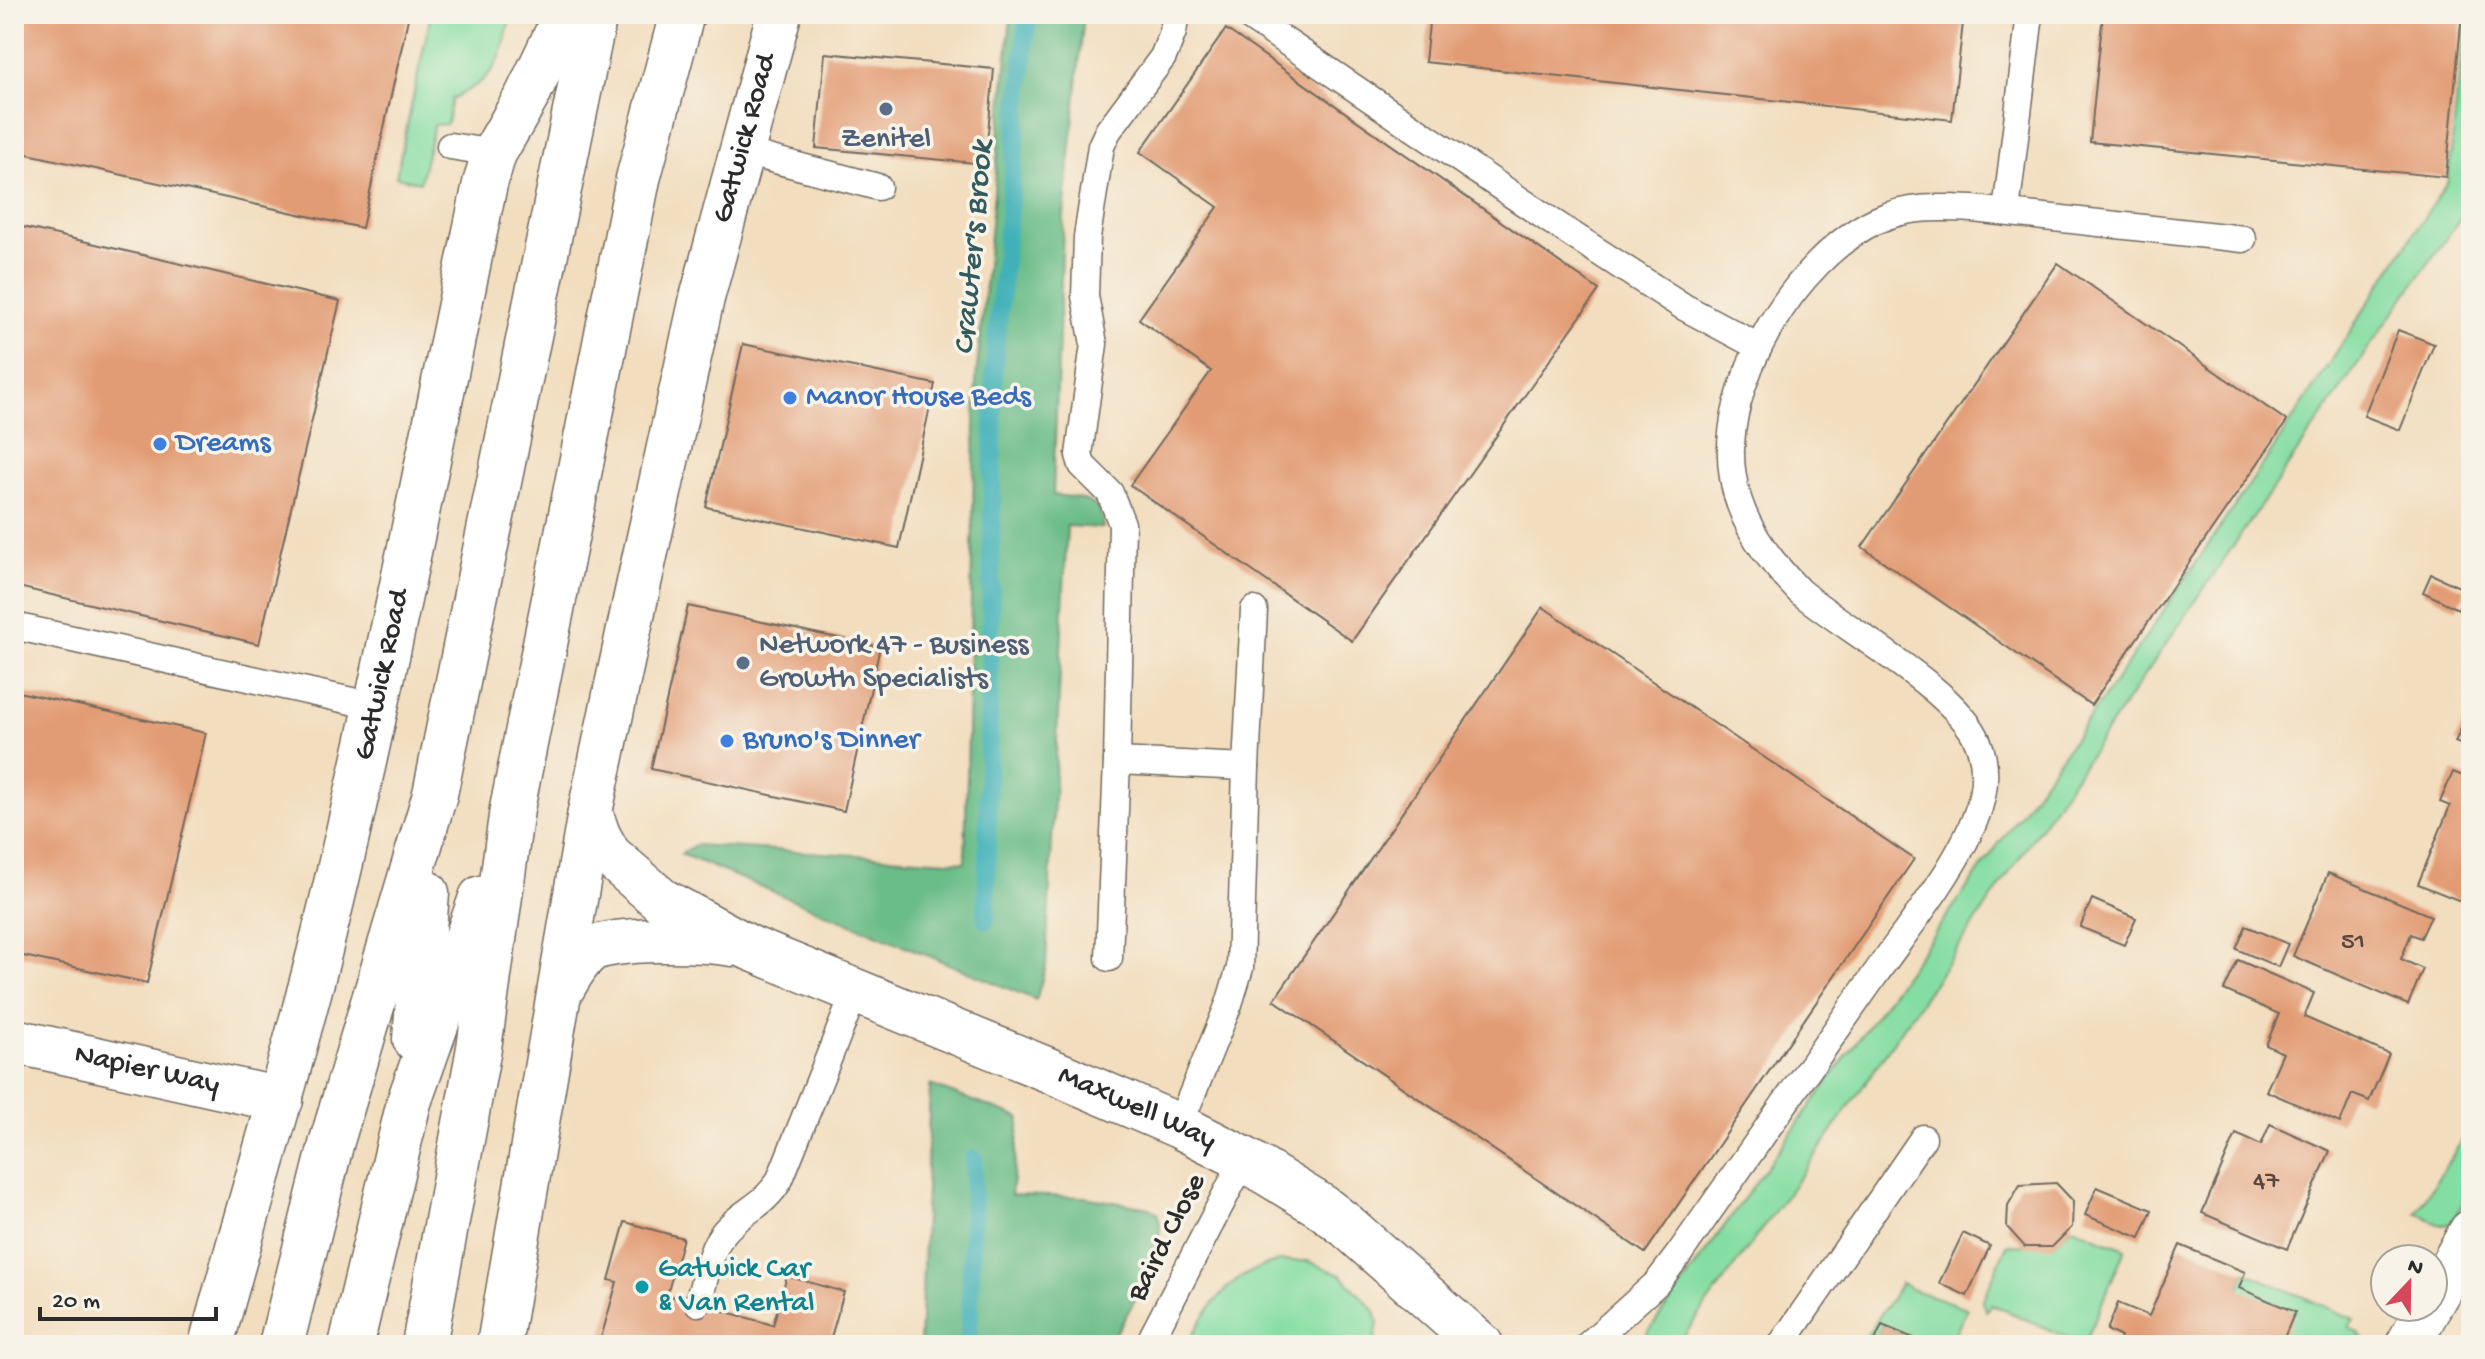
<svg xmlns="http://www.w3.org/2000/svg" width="2485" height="1359" viewBox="0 0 2485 1359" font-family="'Gochi Hand',sans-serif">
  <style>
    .green { fill: #84dda2; stroke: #588466; stroke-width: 2 }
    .forest { fill: #6bbc88; stroke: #4b745a; stroke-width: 2 }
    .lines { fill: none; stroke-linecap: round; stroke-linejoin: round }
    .stream { stroke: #41b1b8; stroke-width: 18 }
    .building { fill: #e29c75 }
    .service-casing { stroke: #71695e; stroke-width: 29 }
    .minor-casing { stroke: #71695e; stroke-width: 47 }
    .tertiary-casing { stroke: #71695e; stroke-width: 47 }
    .service { stroke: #fff; stroke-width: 26 }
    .minor { stroke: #fff; stroke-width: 44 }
    .tertiary { stroke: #fff; stroke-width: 44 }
    .service-dot { fill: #5c6f8a; stroke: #f7f3e8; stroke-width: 3 }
    .shop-dot { fill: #3f7fe0; stroke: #f7f3e8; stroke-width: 3 }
    .culture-dot { fill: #0f9aa8; stroke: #f7f3e8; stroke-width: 3 }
    .labels { text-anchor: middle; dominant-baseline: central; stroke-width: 7; stroke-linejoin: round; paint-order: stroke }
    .number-label { font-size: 26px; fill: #59473e }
    .street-label { font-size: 30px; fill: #2b2b2b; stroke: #f7f3e8 }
    .service-label { font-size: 30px; fill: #4e5e75; stroke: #f7f3e8 }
    .shop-label { font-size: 30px; fill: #366cbe; stroke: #f7f3e8; text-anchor: start }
    .culture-label { font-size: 30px; fill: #0d838f; stroke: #f7f3e8; text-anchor: start }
    .water-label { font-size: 32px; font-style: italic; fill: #335a5c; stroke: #f7f3e8 }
  </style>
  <rect width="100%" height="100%" fill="#f7f3e8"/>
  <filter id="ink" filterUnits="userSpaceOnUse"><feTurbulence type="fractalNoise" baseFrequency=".0125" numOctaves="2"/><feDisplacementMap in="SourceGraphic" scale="16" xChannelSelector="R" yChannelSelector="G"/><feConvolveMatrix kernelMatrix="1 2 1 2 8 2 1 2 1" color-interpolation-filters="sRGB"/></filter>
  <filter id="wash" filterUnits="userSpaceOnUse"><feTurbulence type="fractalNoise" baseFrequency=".006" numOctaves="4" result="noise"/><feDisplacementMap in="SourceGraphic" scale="32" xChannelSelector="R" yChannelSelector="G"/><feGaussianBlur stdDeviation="1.8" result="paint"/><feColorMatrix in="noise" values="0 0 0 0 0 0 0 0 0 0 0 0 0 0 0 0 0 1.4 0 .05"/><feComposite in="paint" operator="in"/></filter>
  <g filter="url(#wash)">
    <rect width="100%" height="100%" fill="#f2ddbe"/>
    <g class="green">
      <path d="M 431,14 L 511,14 C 501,62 498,76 452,99 L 447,124 L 434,125 L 420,182 L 396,177 Z"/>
      <path d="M 2466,14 L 2471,14 L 2471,203 L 2377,336 L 1818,1152 L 1677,1345 L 1639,1345 L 2117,679 L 2274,448 L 2448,181 Z"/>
      <path d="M 2471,1126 L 2471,1188 L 2451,1224 L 2442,1225 L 2416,1213 Z"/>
      <path d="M 2072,1227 L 2125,1249 L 2084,1345 L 1991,1304 L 1986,1311 L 1982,1302 L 2007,1245 L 2052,1246 Z"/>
      <path d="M 1280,1261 L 1308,1261 L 1341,1275 L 1375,1311 L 1378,1323 L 1374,1345 L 1187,1345 C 1212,1301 1228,1275 1280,1261 Z"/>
      <path d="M 2245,1272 L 2354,1319 L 2349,1327 L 2359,1333 L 2365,1342 L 2363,1345 L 2281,1345 L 2239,1288 Z"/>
      <path d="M 1902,1283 L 1911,1289 L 1967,1308 L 1952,1341 L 1942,1335 L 1937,1345 L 1930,1345 L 1882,1325 L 1873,1345 L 1860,1345 Z"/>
    </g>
    <g class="forest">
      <path d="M 1011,14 L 1084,14 L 1063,226 L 1053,495 C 1074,497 1104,498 1103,528 L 1067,526 L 1046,966 L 1036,1000 L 681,854 L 695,845 L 965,862 L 976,380 Z"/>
      <path d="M 930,1085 L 1020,1118 L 1011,1195 L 1084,1197 L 1150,1208 L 1157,1213 C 1172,1248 1126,1314 1109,1345 L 920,1345 Z"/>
    </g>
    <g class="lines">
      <g class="stream">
        <path d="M 986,920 L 994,367 L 1028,14"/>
        <path d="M 969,1345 L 974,1159"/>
      </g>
    </g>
    <g id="blocks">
      <g class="building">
        <path d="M 14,14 L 409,14 L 362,228 L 14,151 Z"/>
        <path d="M 1430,14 L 1964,14 L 1952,120 L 1425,62 Z"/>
        <path d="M 2103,14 L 2462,14 L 2446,177 L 2090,142 Z"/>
        <path d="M 1226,29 L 1599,290 L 1352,641 L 1130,485 L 1211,371 L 1139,319 L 1218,207 L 1140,152 Z"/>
        <path d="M 825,53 L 994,69 L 985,164 L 816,148 Z"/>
        <path d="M 14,225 L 340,301 L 259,644 L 14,586 Z"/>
        <path d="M 2058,263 L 2287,421 L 2091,705 L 1862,547 Z"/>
        <path d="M 2398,330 L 2434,344 L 2400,430 L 2364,416 Z"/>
        <path d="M 743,344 L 935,384 L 899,548 L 706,507 Z"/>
        <path d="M 2431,574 L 2466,590 L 2458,609 L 2423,592 Z"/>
        <path d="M 688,606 L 880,647 L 844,811 L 651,769 Z"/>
        <path d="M 1543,607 L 1914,859 L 1645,1253 L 1274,1000 Z"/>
        <path d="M 14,691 L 206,733 L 147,983 L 14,954 Z"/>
        <path d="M 2471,706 L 2471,749 L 2455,742 Z"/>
        <path d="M 2453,772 L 2471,779 L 2471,896 L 2468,904 L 2418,884 L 2450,806 L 2440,802 Z"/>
        <path d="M 2328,873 L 2431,916 L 2421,938 L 2411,934 L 2401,959 L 2423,969 L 2408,1005 L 2293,956 Z"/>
        <path d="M 2092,899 L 2136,918 L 2124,945 L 2080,927 Z"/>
        <path d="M 2246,926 L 2288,944 L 2278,967 L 2236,949 Z"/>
        <path d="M 2238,960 L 2314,993 L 2304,1017 L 2389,1054 L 2369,1101 L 2352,1094 L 2340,1123 L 2266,1091 L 2283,1053 L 2266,1045 L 2279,1014 L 2224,990 Z"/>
        <path d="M 2270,1124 L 2330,1151 L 2287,1249 L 2202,1213 L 2236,1134 L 2261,1145 Z"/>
        <path d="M 2056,1183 L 2073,1201 L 2072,1227 L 2052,1247 L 2025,1247 L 2007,1227 L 2008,1205 L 2020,1185 Z"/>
        <path d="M 2097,1187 L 2152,1210 L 2140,1238 L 2085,1215 Z"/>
        <path d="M 625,1222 L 683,1238 L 667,1295 L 773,1325 L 787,1276 L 844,1292 L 830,1341 L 841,1345 L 599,1345 L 617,1282 L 609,1280 Z"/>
        <path d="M 1963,1233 L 1990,1246 L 1967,1296 L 1939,1283 Z"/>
        <path d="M 2180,1245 L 2245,1272 L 2239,1288 L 2295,1312 L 2281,1345 L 2118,1345 L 2121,1337 L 2107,1330 L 2118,1303 L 2149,1316 Z"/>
        <path d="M 1882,1325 L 1930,1345 L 1873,1345 Z"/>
      </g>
    </g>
  </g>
  <g filter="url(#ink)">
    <use href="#blocks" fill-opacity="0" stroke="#71695e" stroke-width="2"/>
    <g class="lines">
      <defs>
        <g id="service">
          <path d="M 1176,14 L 1173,32 L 1163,57 L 1108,131 L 1101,146 L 1087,237 L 1085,296 L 1094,344 L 1079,455 L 1082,465 L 1110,493 L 1122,524 L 1117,761 L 1246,767 L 1240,968 L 1229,1004 L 1179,1126"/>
          <path d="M 1245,14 L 1551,221 L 1684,307 L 1759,347"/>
          <path d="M 450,146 L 494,153"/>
          <path d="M 741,151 L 878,187"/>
          <path d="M 2006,212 L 2030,14"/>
          <path d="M 14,626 L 374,706"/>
          <path d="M 1246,767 L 1254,610"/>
          <path d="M 1109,958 L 1117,761"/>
          <path d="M 698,1303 C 705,1281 709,1249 725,1231 C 743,1210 765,1206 780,1179 L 855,992"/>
          <path d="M 1148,1345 L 1244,1159"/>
          <path d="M 1588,1345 L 1657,1283 L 1679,1254 C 1744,1162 1809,1069 1874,976 C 1907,929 1954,872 1975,819 C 1985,794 1988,767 1978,742 C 1958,691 1844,629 1799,591 C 1768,559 1740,523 1733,477 C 1717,386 1796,258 1877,220 C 1907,206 1940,207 1973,209 L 2243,239"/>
          <path d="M 1781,1345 L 1923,1138"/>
        </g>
        <g id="minor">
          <path id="s1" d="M 590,812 L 598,835 L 609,855 L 661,900 L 750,948 L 1051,1071 L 1179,1126 L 1244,1159 L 1321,1206 L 1347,1226 L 1481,1345"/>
          <path d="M 560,992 C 569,977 576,962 589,951 C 608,936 707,939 732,944"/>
          <path id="s2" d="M 14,1041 L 281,1100"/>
          <path d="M 2433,1300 L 2471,1232"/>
          <path id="s3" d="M 211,1345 C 246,1214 286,1085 319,954 C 382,699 431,440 485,184 L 494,153 L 527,96 L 566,14"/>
          <path id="s4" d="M 499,1345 L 590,812 L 637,592 L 702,298 L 779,14"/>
          <path d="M 2408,1345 L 2429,1307"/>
        </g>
        <g id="tertiary">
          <path d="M 415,1039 L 427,893"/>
          <path d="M 281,1345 L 332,1141 L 435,794 L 595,14"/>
          <path d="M 351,1345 L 409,1102 L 481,898"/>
          <path d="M 424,1345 L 479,1048 L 512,809 L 638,179 L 682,14"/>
        </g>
      </defs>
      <use href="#service" class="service-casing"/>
      <use href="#minor" class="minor-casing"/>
      <use href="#tertiary" class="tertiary-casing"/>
      <use href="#service" class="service"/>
      <use href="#minor" class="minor"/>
      <use href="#tertiary" class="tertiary"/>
    </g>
  </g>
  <g class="service-dot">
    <circle cx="886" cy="109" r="8"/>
    <circle cx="743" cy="663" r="8"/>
  </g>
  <g class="shop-dot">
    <circle cx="790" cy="398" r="8"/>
    <circle cx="160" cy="444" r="8"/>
    <circle cx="727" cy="741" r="8"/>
  </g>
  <circle class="culture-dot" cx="642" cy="1287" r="8"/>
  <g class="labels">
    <g class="number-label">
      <text x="2353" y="943">51</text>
      <text x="2266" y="1182">47</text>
    </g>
    <g class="street-label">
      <text stroke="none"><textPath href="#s4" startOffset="1232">Gatwick Road</textPath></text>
      <text stroke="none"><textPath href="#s3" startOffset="692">Gatwick Road</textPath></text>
      <text stroke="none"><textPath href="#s2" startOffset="136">Napier Way</textPath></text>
      <text stroke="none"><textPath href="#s1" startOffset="636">Maxwell Way</textPath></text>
      <text transform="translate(1168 1238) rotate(-63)">Baird Close</text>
    </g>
    <g class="service-label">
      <text x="886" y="140">Zenitel</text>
      <text x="759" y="646" text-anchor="start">Network 47 - Business<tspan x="759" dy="34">Growth Specialists</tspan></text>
    </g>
    <g class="shop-label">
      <text x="806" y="398">Manor House Beds</text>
      <text x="176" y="444">Dreams</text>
      <text x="743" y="741">Bruno's Dinner</text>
    </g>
    <g class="culture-label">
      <text x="658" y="1270">Gatwick Car<tspan x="658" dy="34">&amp; Van Rental</tspan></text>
    </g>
    <g class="water-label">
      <text transform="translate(975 248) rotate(-85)">Crawter's Brook</text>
    </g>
  </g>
  <rect width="2485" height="1359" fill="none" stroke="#f7f3e8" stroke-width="48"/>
  <g transform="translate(2409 1283) rotate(22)"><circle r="38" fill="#f7f3e8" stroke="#a5a39c" stroke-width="2"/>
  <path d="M0-6L14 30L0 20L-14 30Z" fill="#d1495b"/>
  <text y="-12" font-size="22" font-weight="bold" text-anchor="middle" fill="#2b2b2b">N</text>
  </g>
  <path d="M40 1307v12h176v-12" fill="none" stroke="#2b2b2b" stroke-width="4"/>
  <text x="52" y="1307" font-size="24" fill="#2b2b2b" stroke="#f7f3e8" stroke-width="6" paint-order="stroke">20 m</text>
</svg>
